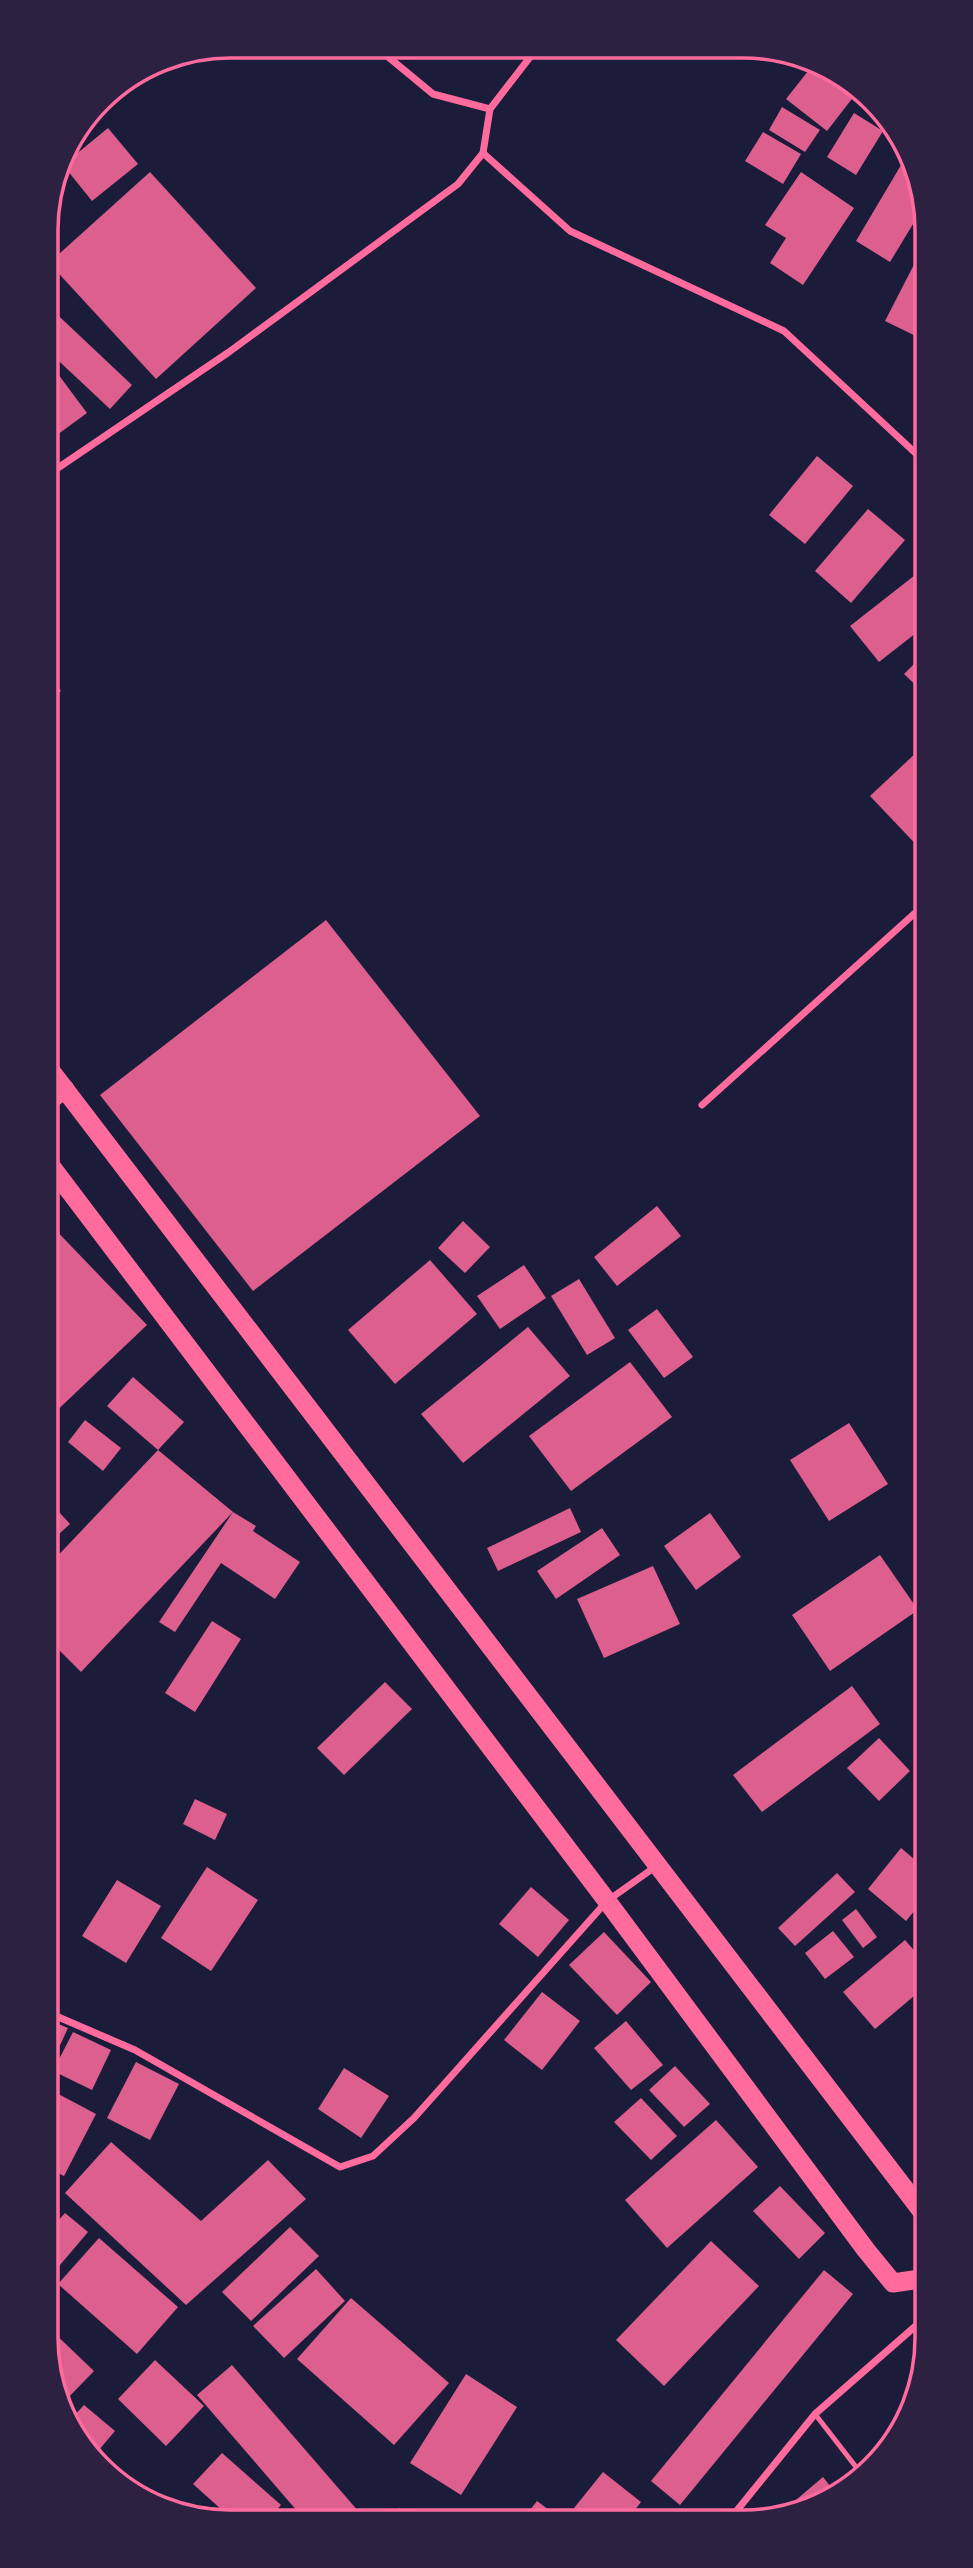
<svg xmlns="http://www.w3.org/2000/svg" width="973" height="2568" viewBox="0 0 973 2568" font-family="Karla,sans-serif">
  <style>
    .building { fill: #dd5f8e }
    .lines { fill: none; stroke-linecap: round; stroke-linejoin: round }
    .service { stroke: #ff6b9d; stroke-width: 5 }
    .minor { stroke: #ff6b9d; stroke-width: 7 }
    .trunk { stroke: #ff6b9d; stroke-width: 19 }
    .rim { fill: none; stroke: #ff6b9d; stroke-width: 3.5 }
  </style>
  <rect width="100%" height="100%" fill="#1b1b3a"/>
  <g class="building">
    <path d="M 812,66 L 858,91 L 827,131 L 786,99 Z"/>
    <path d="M 782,107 L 820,130 L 805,152 L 769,130 Z"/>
    <path d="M 854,113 L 883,131 L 856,175 L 827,157 Z"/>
    <path d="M 108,128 L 138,164 L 92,201 L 63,165 Z"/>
    <path d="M 763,132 L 801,154 L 783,184 L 745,161 Z"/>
    <path d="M 904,160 L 924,193 L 924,206 L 890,262 L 856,241 Z"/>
    <path d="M 150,172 L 256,288 L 156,379 L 49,263 Z"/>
    <path d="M 801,172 L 854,208 L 803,285 L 770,263 L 786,238 L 765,225 Z"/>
    <path d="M 922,249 L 924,250 L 924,340 L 885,321 Z"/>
    <path d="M 46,304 L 132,385 L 110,409 L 46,349 Z"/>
    <path d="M 55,370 L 87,413 L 46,443 L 46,376 Z"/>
    <path d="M 817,456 L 853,486 L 805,544 L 769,515 Z"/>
    <path d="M 868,509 L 905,540 L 851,603 L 815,571 Z"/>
    <path d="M 924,568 L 925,626 L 879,662 L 850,626 Z"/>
    <path d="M 925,653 L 925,694 L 904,674 Z"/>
    <path d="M 47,671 L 61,691 L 47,702 Z"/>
    <path d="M 918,751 L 925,759 L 925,854 L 870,796 Z"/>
    <path d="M 326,920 L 480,1116 L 253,1291 L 100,1095 Z"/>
    <path d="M 657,1206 L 681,1236 L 617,1286 L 594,1257 Z"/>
    <path d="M 47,1221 L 147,1325 L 48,1419 Z"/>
    <path d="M 463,1221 L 490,1247 L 465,1273 L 438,1248 Z"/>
    <path d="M 430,1260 L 477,1314 L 395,1384 L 348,1330 Z"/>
    <path d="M 524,1265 L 546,1298 L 500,1329 L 477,1296 Z"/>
    <path d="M 579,1279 L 615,1338 L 587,1355 L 551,1296 Z"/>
    <path d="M 657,1309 L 693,1357 L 664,1378 L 628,1330 Z"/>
    <path d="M 528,1327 L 570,1376 L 463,1463 L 421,1414 Z"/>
    <path d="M 630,1362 L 672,1417 L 571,1491 L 529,1436 Z"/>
    <path d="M 133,1377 L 184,1422 L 158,1450 L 107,1406 Z"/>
    <path d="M 85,1420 L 121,1448 L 103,1471 L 68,1442 Z"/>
    <path d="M 849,1423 L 888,1484 L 829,1521 L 790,1460 Z"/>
    <path d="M 158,1450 L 233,1512 L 81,1672 L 48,1639 L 48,1566 Z"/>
    <path d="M 48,1500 L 70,1524 L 48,1544 Z"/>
    <path d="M 570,1508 L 581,1532 L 498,1571 L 487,1548 Z"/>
    <path d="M 233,1512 L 256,1526 L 253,1531 L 300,1562 L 275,1599 L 221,1563 L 175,1632 L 159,1622 Z"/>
    <path d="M 710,1513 L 741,1557 L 696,1590 L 664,1546 Z"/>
    <path d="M 602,1528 L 620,1555 L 556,1599 L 537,1571 Z"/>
    <path d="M 880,1555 L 918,1610 L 830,1671 L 792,1615 Z"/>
    <path d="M 653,1566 L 680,1624 L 604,1658 L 577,1599 Z"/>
    <path d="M 212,1621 L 241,1639 L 195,1712 L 165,1693 Z"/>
    <path d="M 385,1682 L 412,1709 L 344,1775 L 317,1748 Z"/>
    <path d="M 852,1686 L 880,1724 L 762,1812 L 733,1775 Z"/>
    <path d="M 879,1738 L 910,1771 L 879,1801 L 847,1768 Z"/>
    <path d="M 195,1799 L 227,1814 L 215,1840 L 183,1824 Z"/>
    <path d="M 901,1848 L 926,1869 L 926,1897 L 906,1921 L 868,1889 Z"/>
    <path d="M 207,1867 L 258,1900 L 211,1971 L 161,1938 Z"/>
    <path d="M 837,1873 L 855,1892 L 795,1946 L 778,1928 Z"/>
    <path d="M 117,1880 L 161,1906 L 126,1963 L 82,1936 Z"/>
    <path d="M 531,1887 L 569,1920 L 538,1957 L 499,1924 Z"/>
    <path d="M 856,1909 L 877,1937 L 863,1948 L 842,1920 Z"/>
    <path d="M 833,1931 L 854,1957 L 825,1979 L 805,1953 Z"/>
    <path d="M 604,1932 L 651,1982 L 617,2015 L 569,1965 Z"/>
    <path d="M 905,1940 L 927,1965 L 927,1985 L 875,2029 L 843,1992 Z"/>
    <path d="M 542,1992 L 580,2021 L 542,2070 L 504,2040 Z"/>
    <path d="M 49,2020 L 68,2028 L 49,2069 Z"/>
    <path d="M 626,2021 L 663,2065 L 631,2090 L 594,2048 Z"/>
    <path d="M 73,2032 L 111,2050 L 92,2090 L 53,2071 Z"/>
    <path d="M 136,2062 L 179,2084 L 150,2140 L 107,2118 Z"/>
    <path d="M 675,2066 L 710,2104 L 684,2127 L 649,2090 Z"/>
    <path d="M 344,2068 L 389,2096 L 361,2138 L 318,2109 Z"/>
    <path d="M 49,2089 L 96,2114 L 64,2176 L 49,2168 Z"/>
    <path d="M 641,2098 L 677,2136 L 651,2160 L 614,2122 Z"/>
    <path d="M 716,2120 L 758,2167 L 667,2248 L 625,2200 Z"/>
    <path d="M 111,2142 L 201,2221 L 268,2160 L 306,2199 L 186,2305 L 65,2193 Z"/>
    <path d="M 780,2186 L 825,2233 L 799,2259 L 753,2211 Z"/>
    <path d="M 65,2213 L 88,2232 L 49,2278 L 49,2231 Z"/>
    <path d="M 290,2227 L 319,2256 L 251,2321 L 222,2292 Z"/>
    <path d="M 99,2238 L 178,2307 L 137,2354 L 58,2284 Z"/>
    <path d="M 711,2241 L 759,2286 L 664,2386 L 616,2340 Z"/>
    <path d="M 316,2269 L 345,2301 L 284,2358 L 253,2326 Z"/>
    <path d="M 824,2270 L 853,2294 L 680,2505 L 651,2481 Z"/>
    <path d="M 351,2298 L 449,2383 L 394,2445 L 297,2359 Z"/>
    <path d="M 49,2328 L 94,2371 L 64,2402 L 49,2375 Z"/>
    <path d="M 155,2360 L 204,2406 L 166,2446 L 118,2399 Z"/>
    <path d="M 232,2365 L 359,2512 L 352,2519 L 304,2519 L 197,2395 Z"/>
    <path d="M 466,2374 L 517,2407 L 461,2495 L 410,2463 Z"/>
    <path d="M 84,2405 L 115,2431 L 93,2457 L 72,2418 Z"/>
    <path d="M 896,2437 L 882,2460 L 876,2465 L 870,2458 Z"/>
    <path d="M 222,2453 L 281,2505 L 269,2519 L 232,2519 L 193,2484 Z"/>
    <path d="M 603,2472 L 641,2502 L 628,2519 L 588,2519 L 574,2508 Z"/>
    <path d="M 823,2477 L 838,2496 L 787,2516 L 783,2511 Z"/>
    <path d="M 537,2501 L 561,2519 L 523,2519 Z"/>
    <path d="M 399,2508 L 417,2519 L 392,2519 Z"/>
  </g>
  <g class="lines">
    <path class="service" d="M 815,2414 L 863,2476"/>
    <g class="minor">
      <path d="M 375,46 L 433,94 L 490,109"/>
      <path d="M 483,153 L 490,109 L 537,48"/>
      <path d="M 46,476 L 229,352 L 458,184 L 483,153 L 570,231 L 784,331 L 924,461"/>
      <path d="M 702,1105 L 925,904"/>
      <path d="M 49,2013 L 135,2050 L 340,2167 L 373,2156 L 414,2118 L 607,1901 L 655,1867"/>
      <path d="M 730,2519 L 815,2414 L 927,2316"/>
    </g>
    <g class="trunk">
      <path d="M 47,1066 L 927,2218"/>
      <path d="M 47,1102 L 65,1089"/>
      <path d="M 47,1161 L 607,1901 L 866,2250 L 893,2283 L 927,2278"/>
    </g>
  </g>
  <path d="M0 0H973V2568H0ZM230 58H743A172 172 0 0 1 915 230V2338A172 172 0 0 1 743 2510H230A172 172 0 0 1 58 2338V230A172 172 0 0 1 230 58Z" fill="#2d2142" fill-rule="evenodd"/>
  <path class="rim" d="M230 58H743A172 172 0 0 1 915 230V2338A172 172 0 0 1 743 2510H230A172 172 0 0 1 58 2338V230A172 172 0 0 1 230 58Z"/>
</svg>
